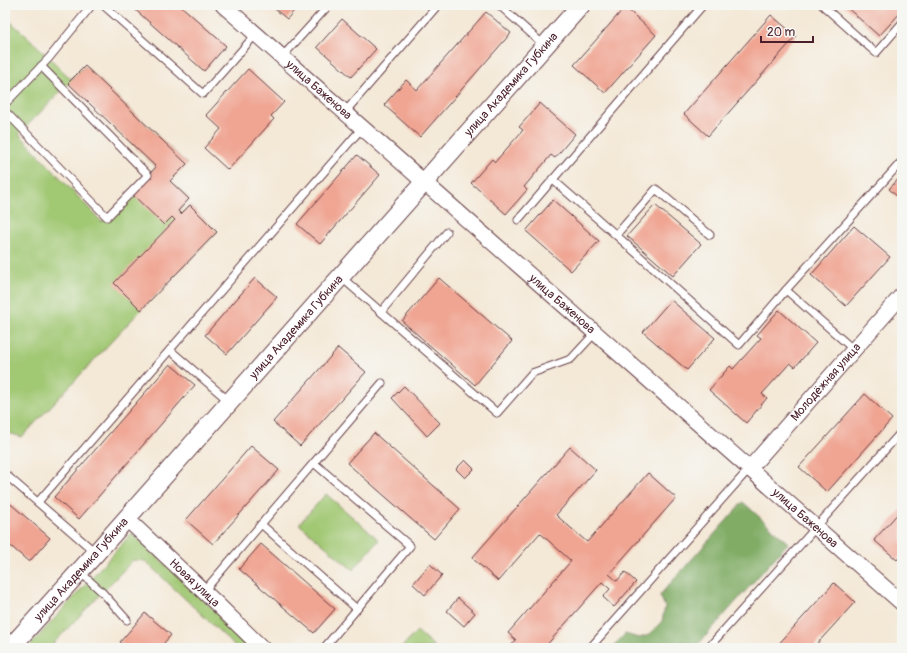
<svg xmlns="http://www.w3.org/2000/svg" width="907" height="653" viewBox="0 0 907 653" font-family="Pangolin,sans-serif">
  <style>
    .green { fill: #a1c873; stroke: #76744f; fill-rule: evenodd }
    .forest { fill: #80ac65; stroke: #656648 }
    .building { fill: #f0a593 }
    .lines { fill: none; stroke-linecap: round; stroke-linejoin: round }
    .service-casing { stroke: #643d45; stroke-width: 9 }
    .minor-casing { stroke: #643d45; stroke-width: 17 }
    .tertiary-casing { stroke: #643d45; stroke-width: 20 }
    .service { stroke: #fff; stroke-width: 7 }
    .minor { stroke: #fff; stroke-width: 15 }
    .tertiary { stroke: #fff; stroke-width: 18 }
    .labels { text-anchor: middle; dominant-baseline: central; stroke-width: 3; stroke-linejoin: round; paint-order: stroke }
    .street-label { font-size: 12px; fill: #4a1f2b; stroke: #f6f6f2 }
  </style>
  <rect width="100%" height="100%" fill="#f6f6f2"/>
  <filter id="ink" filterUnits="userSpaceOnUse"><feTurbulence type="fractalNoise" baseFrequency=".025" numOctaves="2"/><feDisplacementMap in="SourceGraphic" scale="8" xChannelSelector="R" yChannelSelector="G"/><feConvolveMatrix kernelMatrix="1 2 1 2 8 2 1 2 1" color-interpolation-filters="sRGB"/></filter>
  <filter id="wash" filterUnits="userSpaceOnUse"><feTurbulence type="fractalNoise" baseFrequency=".012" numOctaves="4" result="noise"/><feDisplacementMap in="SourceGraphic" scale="16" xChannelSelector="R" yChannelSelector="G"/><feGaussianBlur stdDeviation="0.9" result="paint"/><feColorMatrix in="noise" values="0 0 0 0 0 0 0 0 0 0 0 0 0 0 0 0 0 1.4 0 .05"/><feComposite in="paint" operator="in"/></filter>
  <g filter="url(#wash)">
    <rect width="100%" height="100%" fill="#f4e8d6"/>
    <g class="green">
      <path d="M 5,17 L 31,40 L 71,79 L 85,66 L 187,164 L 170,181 L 189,199 L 178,211 L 181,213 L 190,205 L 217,232 L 141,310 L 22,437 L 5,432 ZM 69,83 L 156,167 L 102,222 L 19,134 Z"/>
      <path d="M 326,494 L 379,540 L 353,570 L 299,524 Z"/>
      <path d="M 132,533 L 212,608 L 252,648 L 237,648 L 145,561 L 133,560 L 49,648 L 28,648 Z"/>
      <path d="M 417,631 L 436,648 L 401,648 Z"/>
    </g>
    <path class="forest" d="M 743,502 L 788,543 L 695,648 L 612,648 L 625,634 L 639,638 L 649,635 L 662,621 L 665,607 L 660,595 Z"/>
    <g id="blocks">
      <g class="building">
        <path d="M 130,5 L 180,5 L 226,46 L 204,71 Z"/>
        <path d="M 270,5 L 299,5 L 287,19 Z"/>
        <path d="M 844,5 L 902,5 L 902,11 L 879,36 Z"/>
        <path d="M 625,7 L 656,35 L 605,93 L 574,65 Z"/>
        <path d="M 486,12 L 511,33 L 420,137 L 384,105 L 406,80 L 417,90 Z"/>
        <path d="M 771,15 L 796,36 L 708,136 L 684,114 Z"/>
        <path d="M 342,19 L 376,49 L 351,77 L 317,47 Z"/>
        <path d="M 85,66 L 187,164 L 170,181 L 189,199 L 178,211 L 181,214 L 190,205 L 217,232 L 141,310 L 114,283 L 175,220 L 172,217 L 164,225 L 131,193 L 156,167 L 68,83 Z"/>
        <path d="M 248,69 L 284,102 L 271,116 L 274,119 L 228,170 L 204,148 L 221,129 L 206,115 Z"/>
        <path d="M 540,103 L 575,134 L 555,158 L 551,155 L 524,187 L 527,190 L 506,214 L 471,183 L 492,159 L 495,162 L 523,130 L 519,127 Z"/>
        <path d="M 357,155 L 380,175 L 320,244 L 297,224 Z"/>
        <path d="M 902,175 L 902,201 L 889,189 Z"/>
        <path d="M 553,200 L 599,241 L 571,271 L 526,231 Z"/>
        <path d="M 655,205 L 701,244 L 673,276 L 627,236 Z"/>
        <path d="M 854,226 L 890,257 L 846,306 L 811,275 Z"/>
        <path d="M 255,278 L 277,297 L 227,354 L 205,335 Z"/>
        <path d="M 439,278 L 512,341 L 475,385 L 402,321 Z"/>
        <path d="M 671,300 L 715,338 L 687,370 L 643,332 Z"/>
        <path d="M 779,310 L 816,343 L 795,367 L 790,363 L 762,394 L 767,398 L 746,423 L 709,390 L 730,366 L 733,369 L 761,338 L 757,335 Z"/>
        <path d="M 338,348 L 366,372 L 300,446 L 273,422 Z"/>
        <path d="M 170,364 L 195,385 L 79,519 L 54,497 Z"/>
        <path d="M 404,386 L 440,423 L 427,436 L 392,398 Z"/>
        <path d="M 865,394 L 892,419 L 827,492 L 799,467 Z"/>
        <path d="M 374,433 L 460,509 L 434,539 L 347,463 Z"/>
        <path d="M 251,446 L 279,470 L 213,544 L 186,520 Z"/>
        <path d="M 570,447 L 596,470 L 556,515 L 587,542 L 648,473 L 676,498 L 609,574 L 617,581 L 625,572 L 636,582 L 614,607 L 603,597 L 610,589 L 602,582 L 544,648 L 509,648 L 516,640 L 508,633 L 571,561 L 540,533 L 498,581 L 472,558 Z"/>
        <path d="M 465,460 L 474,469 L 465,478 L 456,469 Z"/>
        <path d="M 5,499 L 50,538 L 29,562 L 5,541 Z"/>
        <path d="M 902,509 L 902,554 L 897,560 L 874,540 Z"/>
        <path d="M 261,544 L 335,609 L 314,633 L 239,569 Z"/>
        <path d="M 430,564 L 442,575 L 425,595 L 413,584 Z"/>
        <path d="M 834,583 L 855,602 L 813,648 L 775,648 Z"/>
        <path d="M 458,598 L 475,613 L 464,626 L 447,611 Z"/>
        <path d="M 145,613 L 171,635 L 163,644 L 169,648 L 127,648 L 120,642 Z"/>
      </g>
    </g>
  </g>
  <g filter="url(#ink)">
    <use href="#blocks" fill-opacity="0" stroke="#643d45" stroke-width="1"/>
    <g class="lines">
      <defs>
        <g id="service">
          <path d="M 103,5 L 203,94 L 256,34"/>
          <path d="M 499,5 L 545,46"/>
          <path d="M 822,5 L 876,53 L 902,23"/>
          <path d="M 282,57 L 329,5"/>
          <path d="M 5,104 L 49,58 L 92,5"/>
          <path d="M 5,111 L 107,217 L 148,175 L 41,66"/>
          <path d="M 345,112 L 438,5"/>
          <path d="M 552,179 L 616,235 L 739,345 L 786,290 L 902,161"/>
          <path d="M 518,220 L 703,5"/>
          <path d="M 616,235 L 656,189 L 710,235"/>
          <path d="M 341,277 L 497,413 L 532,373 L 571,359 L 595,333"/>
          <path d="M 786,290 L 854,350"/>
          <path d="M 381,312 L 447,232"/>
          <path d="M 170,350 L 230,402"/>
          <path d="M 314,463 L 410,546 L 324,648"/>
          <path d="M 5,474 L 96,553"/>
          <path d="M 38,502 L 362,128"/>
          <path d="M 261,524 L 357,609"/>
          <path d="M 80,572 L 102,592 L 127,620"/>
          <path d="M 204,591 L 382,383"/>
          <path d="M 590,648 L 749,469"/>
          <path d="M 708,648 L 902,431"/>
        </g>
        <g id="minor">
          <path id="s1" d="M 223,5 L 902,603"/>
          <path id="s2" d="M 749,469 L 902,295"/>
          <path id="s3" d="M 127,519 L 216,603 L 262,648"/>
        </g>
        <g id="tertiary">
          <path id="s4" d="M 10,648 L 96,553 L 581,5"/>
        </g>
      </defs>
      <use href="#service" class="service-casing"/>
      <use href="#minor" class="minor-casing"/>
      <use href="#tertiary" class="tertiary-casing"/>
      <use href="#service" class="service"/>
      <use href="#minor" class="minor"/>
      <use href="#tertiary" class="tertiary"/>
    </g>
  </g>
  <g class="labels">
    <g class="street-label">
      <text stroke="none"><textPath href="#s4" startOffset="754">улица Академика Губкина</textPath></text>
      <text stroke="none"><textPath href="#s1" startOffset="128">улица Баженова</textPath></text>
      <text stroke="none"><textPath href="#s1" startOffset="452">улица Баженова</textPath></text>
      <text stroke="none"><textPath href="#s4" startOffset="430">улица Академика Губкина</textPath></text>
      <text stroke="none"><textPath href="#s2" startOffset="116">Молодёжная улица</textPath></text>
      <text stroke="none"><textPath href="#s1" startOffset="776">улица Баженова</textPath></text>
      <text stroke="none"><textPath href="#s4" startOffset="106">улица Академика Губкина</textPath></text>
      <text stroke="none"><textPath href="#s3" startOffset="93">Новая улица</textPath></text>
    </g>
  </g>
  <rect width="907" height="653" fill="none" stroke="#f6f6f2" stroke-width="20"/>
  <path d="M761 36v6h52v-6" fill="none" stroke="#4a1f2b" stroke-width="2"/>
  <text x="767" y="36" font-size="12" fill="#4a1f2b" stroke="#f6f6f2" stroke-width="3" paint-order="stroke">20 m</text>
</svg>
